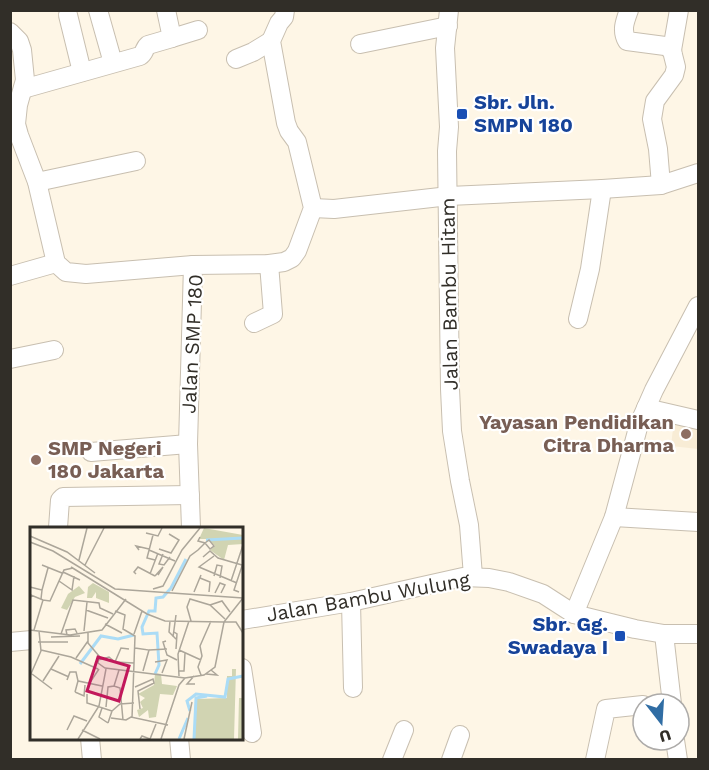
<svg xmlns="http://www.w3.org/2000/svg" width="709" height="770" viewBox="0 0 709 770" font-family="'Work Sans',sans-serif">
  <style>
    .built { fill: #f8ecd5 }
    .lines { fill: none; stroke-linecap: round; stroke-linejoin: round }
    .street-casing { stroke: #c8bfb0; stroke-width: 20 }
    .street { stroke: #fff; stroke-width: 18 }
    .transit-dot { fill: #1a4fb4; stroke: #fff; stroke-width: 2 }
    .education-dot { fill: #8d6e63; stroke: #fff; stroke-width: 2 }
    .labels { text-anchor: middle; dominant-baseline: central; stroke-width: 4.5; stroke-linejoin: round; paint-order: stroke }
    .transit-label { font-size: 20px; font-weight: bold; fill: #164399; stroke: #fff; text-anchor: start }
    .street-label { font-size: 20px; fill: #312e28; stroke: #fff }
    .education-label { font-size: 20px; font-weight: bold; fill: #785e54; stroke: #fff; text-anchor: end }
    .inset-river { fill: none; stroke: #abdcf6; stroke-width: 3 }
    .inset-road { fill: none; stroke: #aca69a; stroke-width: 1.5 }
    .view { fill: #c2185b; fill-opacity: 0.15; stroke: #c2185b; stroke-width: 3 }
    .inset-edge { fill: none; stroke: #312e28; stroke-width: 3 }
  </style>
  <rect width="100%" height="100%" fill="#fef6e6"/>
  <path class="built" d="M 674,420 L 698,422 L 698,449 L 671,446 Z"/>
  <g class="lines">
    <defs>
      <g id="street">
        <path d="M 98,10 L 113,63"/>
        <path d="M 449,10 L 445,48 L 449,127 L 447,151 L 450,389 L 452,431 L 460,481 L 469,525 L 473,576"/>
        <path d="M 629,10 C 625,21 621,30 627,41 L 665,46 L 672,50 L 673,55 L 676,67 L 674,75 L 655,101 L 652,119 L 658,149 L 661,185"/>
        <path d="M 68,15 L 82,72"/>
        <path d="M 10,32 L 19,41 L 22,50 L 25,80 L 18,105 L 16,124 L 19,135 L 37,182 L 56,263 L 66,272 L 86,274 L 193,265"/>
        <path d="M 172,38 L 198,30"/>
        <path d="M 360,44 L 448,26"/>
        <path d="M 672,50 L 679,10"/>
        <path d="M 236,59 L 253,52 L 271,41"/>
        <path d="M 23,89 L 140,56 C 145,53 144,48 148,45 L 172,38 L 166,10"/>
        <path d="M 37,182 L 136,161"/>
        <path d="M 313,208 L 334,209 L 449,196 L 602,189 L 661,185 L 698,173"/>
        <path d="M 10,276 L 56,263"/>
        <path d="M 578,319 L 590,269 L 602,189"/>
        <path d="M 254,323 L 273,314 L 269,264"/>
        <path d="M 10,359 L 54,350"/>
        <path d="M 646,408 L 698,420"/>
        <path d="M 91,452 L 188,444"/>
        <path d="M 614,517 L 698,522"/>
        <path d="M 58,528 L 60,500 L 63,497 L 190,495"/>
        <path d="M 191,528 L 188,444 L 193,265 L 269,264 L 284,262 L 292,258 L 297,251 L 313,208 L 297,142 L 289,131 L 286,123 L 271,41 L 279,23 L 284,17 L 285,10"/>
        <path d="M 351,602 L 353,688"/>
        <path d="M 574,614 L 614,517 L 639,424 L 654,390 L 698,306"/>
        <path d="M 242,620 L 351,602 L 463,577 L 489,578 L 509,582 L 543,594 L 574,614 L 635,629 L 664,634 L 672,704"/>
        <path d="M 664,634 L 698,634"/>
        <path d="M 10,642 L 32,640"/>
        <path d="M 242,668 L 252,733"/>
        <path d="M 90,738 L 92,760"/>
        <path d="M 179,738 L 181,760"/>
        <path d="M 675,740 L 678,760"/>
        <path d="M 392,760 L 404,730"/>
        <path d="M 451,760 L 460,735"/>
        <path d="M 595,760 L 606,709 L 643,705"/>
      </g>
    </defs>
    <use href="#street" class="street-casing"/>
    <use href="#street" class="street"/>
  </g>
  <g class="transit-dot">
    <rect x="456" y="108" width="12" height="12" rx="3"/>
    <rect x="614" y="630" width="12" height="12" rx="3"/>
  </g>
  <g class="education-dot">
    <circle cx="686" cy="434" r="6"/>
    <circle cx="36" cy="460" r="6"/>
  </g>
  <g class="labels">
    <g class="transit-label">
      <text x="474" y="102">Sbr. Jln.<tspan x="474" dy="23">SMPN 180</tspan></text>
      <text x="608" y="624" text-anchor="end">Sbr. Gg.<tspan x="608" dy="23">Swadaya I</tspan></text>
    </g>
    <g class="street-label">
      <text transform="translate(449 294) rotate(-91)">Jalan Bambu Hitam</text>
      <text transform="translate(192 344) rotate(-87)">Jalan SMP 180</text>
      <text transform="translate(368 597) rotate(-10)">Jalan Bambu Wulung</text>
    </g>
    <g class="education-label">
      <text x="674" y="422">Yayasan Pendidikan<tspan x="674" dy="23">Citra Dharma</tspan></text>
      <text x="48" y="448" text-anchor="start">SMP Negeri<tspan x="48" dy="23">180 Jakarta</tspan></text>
    </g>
  </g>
  <g transform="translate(30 527)">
    <rect width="213" height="213" fill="#fef6e6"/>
    <path d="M 174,1 L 213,8 L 213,17 L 198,18 L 194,33 L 180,23 L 185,19 L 178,12 L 169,12 ZM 63,56 L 79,65 L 79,76 L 66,71 L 66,65 L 62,71 L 57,71 L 58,60 ZM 49,59 L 55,66 L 45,70 L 37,83 L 31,81 L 38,67 ZM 202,142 L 206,142 L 204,212 L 164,212 L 167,172 L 197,171 L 197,149 L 202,149 ZM 125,146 L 131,147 L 132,157 L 147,159 L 143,168 L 130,167 L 126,190 L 119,191 L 118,183 L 109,190 L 107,183 L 113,181 L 110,175 L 115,171 L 108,167 L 124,158 ZM 209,171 L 213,171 L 213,212 L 208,212 Z" fill="#d1d4b2"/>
    <path class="inset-river" d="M 176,13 L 213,11M 50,137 L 71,109 L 88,112 L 104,108M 125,147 L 129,138 L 127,106 L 113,107 L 112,100 L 119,84 L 125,84 L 126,71 L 133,70 L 141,61 L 156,32M 160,184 L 157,174 L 166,167 L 195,170 L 198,152 L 213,149M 149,212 L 158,191M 164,212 L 166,171 L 177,169"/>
    <path class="inset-road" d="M 116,6 L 128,9 L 132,1M 123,8 L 117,31 L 125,33M 0,9 L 37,25 L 65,46M 0,15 L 23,24 L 85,62 L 213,71M 129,22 L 141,26 L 149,13 L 139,7M 109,23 L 106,19 L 119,22M 119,23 L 145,34M 133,27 L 129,37 L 134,38 L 140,30M 184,29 L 169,40 L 207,56M 173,30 L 180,24 L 188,31 L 212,38M 49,33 L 57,1M 12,38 L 32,46M 55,38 L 74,1M 41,40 L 117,87 L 135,94 L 194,95 L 213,71M 33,45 L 50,53M 106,47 L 104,45 L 108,40 L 125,49M 120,47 L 128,26M 125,49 L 133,40 L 128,48M 184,49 L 187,38 L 192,39 L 190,51M 170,51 L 180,55 L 179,65M 29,54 L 42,63 L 44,49M 201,54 L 213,18M 0,60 L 12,63 L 11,72M 123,62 L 133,59 L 152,23 L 170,1M 12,63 L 18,41M 142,64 L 160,29 L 168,23 L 175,16 L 179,13 L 184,19 L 180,22 L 175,16 L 168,14 L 170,10M 164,65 L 171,48M 209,65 L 204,63 L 213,36M 185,66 L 190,56 L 195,58 L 191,66M 0,73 L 1,68 L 13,73M 180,78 L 192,74 L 200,85M 56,83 L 78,91M 85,84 L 95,88 L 93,102 L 105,109 L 102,191M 140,94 L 139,105 L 146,112M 161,94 L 157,80 L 160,72 L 180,78 L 195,92M 75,97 L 92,106M 0,103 L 40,108 L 72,103 L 96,72M 4,103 L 13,73 L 20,74 L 34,43 L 43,41M 54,104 L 57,75M 58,105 L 58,116 L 69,129 L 68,136 L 75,141 L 155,151M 144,105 L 147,107 L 146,122M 31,107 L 43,73 L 69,76 L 70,81 L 83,87M 104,107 L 112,84M 37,108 L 36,103 L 45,102 L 47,106M 21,110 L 50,109M 143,110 L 146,88M 136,114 L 133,115 L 137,128 L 147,133M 8,115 L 38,115M 105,121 L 119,123 L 113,144M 11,123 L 41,130 L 68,142M 119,123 L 137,122M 149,123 L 171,133M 46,131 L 58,114M 68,133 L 79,130 L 85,135 L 104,136M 85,135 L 91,121 L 99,122M 125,135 L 137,133 L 132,146M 21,142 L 39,150M 148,144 L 154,144 L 155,126M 2,147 L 22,162M 176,147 L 187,148 L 181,143M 171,148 L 168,140 L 172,129 L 170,119 L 181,94M 0,149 L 11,124 L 9,104M 149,149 L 148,127 L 159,94M 164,149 L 157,157 L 165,157M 37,153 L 40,145 L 46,145 L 48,154M 13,154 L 29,129M 59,157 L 69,142M 84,159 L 90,161 L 93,193M 105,160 L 123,152 L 124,156 L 108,164 L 110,182M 45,165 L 48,154 L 72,159M 45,165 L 54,169 L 55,158M 57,167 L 57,176 L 82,184 L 78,196M 76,180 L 78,160 L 84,159 L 89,143M 72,181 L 69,190 L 78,196M 82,184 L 90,177 L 104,176M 81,191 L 96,193 L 101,190 L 138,198M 37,203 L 44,189 L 57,194M 52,203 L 70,212M 48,212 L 69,179 L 76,142M 110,212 L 112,209 L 120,212 L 126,197M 131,212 L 149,158 L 155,151 L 174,148 L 185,140 L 194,95 L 206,95 L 213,106M 154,212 L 162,175"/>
    <path class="view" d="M 68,130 L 99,139 L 89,174 L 57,164 Z"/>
    <rect width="213" height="213" class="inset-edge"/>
  </g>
  <rect width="709" height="770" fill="none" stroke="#312e28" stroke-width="24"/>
  <g transform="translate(661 722) rotate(163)"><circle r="28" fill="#ffffff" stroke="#adaba9" stroke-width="1.5"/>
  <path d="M0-4.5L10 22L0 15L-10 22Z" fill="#306da4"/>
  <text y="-9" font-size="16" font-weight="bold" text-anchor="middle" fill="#312e28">U</text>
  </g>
</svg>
